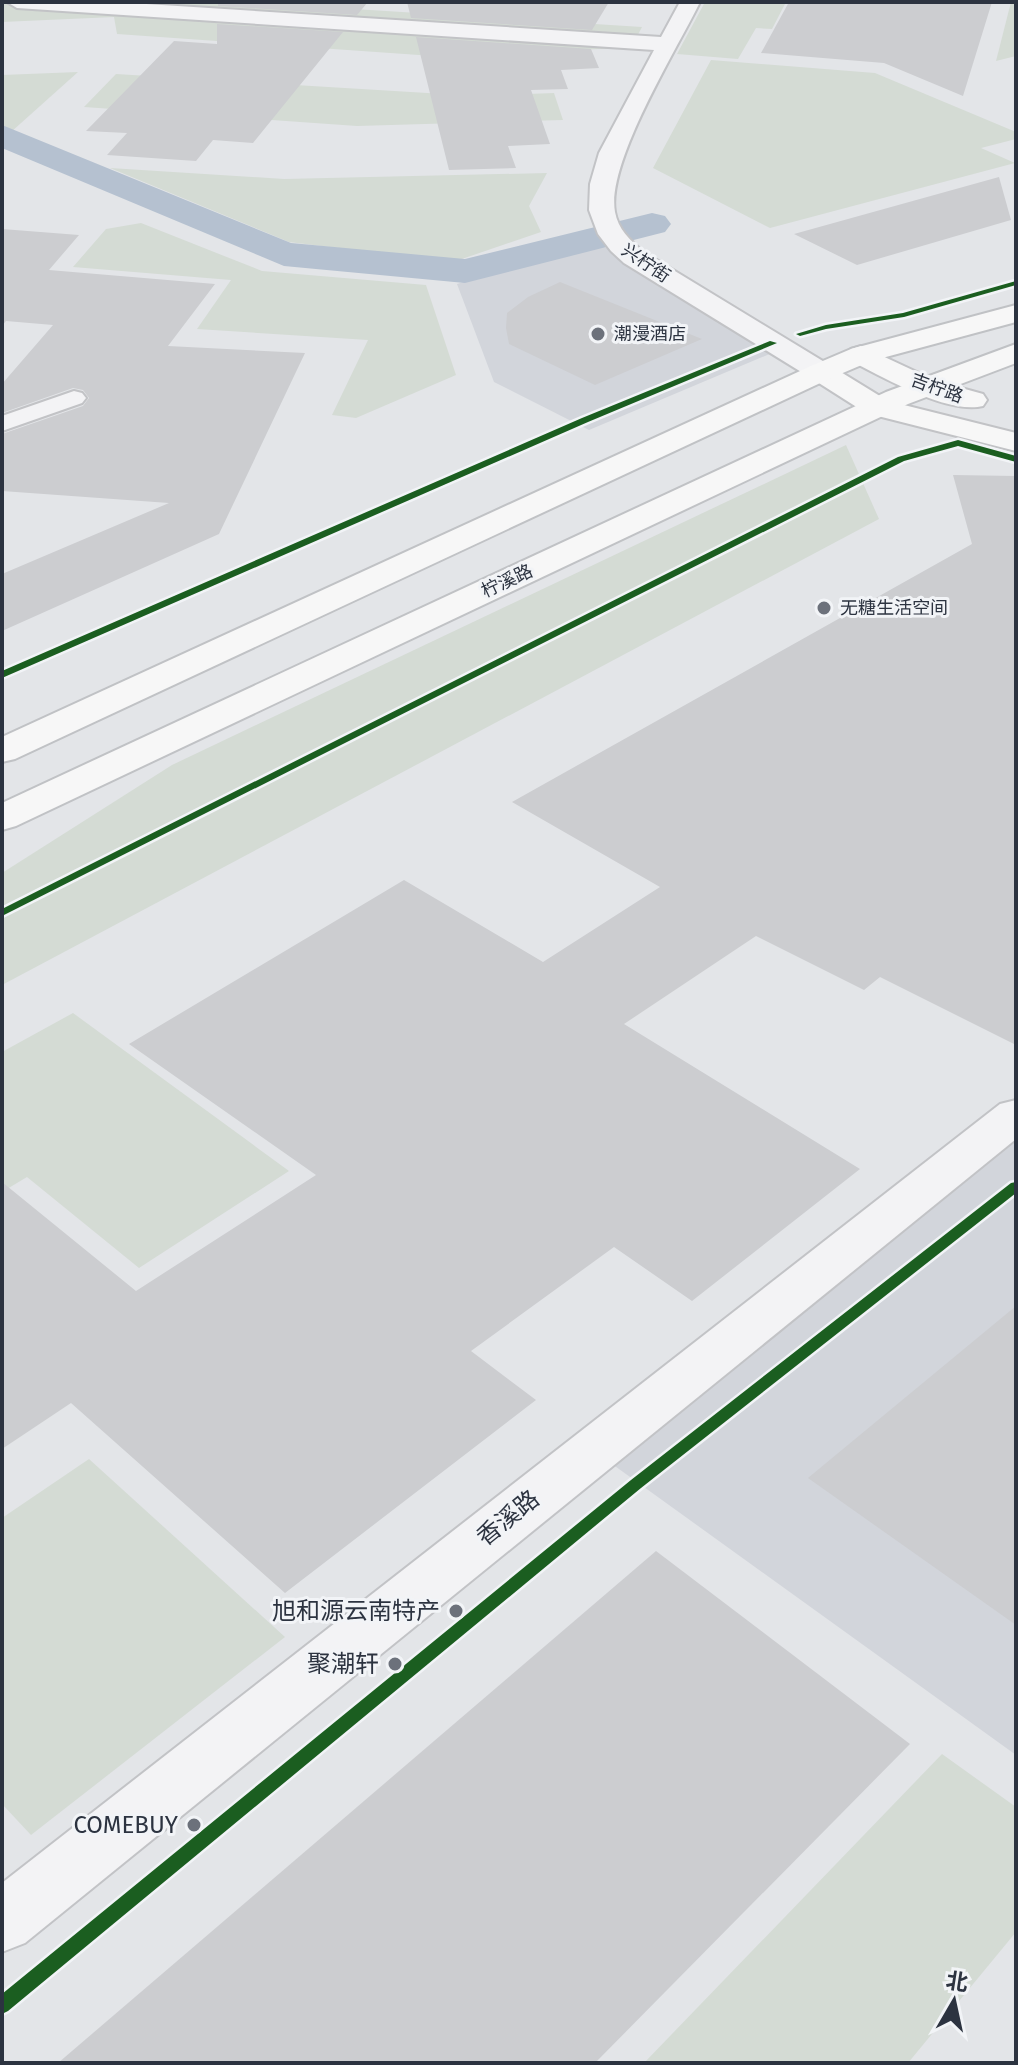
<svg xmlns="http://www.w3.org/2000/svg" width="1018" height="2065" viewBox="0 0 1018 2065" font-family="'Fira Sans','Noto Sans SC',sans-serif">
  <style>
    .built { fill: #d2d5db }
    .green { fill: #d4dbd4 }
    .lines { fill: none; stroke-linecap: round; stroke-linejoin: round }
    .canal { fill: #b5c1d0; fill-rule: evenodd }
    .building { fill: #cccdd0 }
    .lane-casing { stroke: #c2c3c6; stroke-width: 4 }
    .street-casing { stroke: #c2c3c6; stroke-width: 4 }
    .secondary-casing { stroke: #c2c3c6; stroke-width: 4 }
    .primary-casing { stroke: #c0c2c5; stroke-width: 4 }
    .lane { fill: #f3f3f5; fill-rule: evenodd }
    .street { fill: #f3f3f5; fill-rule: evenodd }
    .secondary { fill: #f7f7f7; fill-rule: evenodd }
    .primary { fill: #f7f7f7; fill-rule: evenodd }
    .cycleway-casing { stroke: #f2f4f7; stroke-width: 5 }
    .cycleway { fill: #1b5e20; fill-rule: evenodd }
    .poi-dot { fill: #6c717b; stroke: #f2f4f7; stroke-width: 3 }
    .labels { text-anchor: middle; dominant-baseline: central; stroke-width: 6; stroke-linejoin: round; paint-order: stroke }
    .far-street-label { font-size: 18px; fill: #2c3340; stroke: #f2f4f7 }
    .far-poi-label { font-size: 18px; fill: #2c3340; stroke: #f2f4f7; text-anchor: start }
    .near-street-label { font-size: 24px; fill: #2c3340; stroke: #f2f4f7 }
    .near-poi-label { font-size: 24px; fill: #2c3340; stroke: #f2f4f7; text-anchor: end }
  </style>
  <rect width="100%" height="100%" fill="#e3e5e8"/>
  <g class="built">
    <path d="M 584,245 L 612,248 L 772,353 L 589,430 L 494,382 L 457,284 Z"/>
    <path d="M 1016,1118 L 1015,1240 L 1016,1755 L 594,1451 Z"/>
  </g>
  <g class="green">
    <path d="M 2,2 L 244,2 L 642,27 L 631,48 L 419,55 L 117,34 L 114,17 L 2,22 Z"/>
    <path d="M 705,2 L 786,2 L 772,29 L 756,28 L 738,59 L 677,54 Z"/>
    <path d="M 1011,2 L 1016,2 L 1016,56 L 996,61 Z"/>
    <path d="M 711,60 L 875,73 L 1016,132 L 1016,139 L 981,148 L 1015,163 L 770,228 L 653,168 Z"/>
    <path d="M 78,72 L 11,132 L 2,128 L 2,75 Z"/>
    <path d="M 116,74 L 477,96 L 554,93 L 563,120 L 357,126 L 84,107 Z"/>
    <path d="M 110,168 L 284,179 L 547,173 L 529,206 L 541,232 L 453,262 L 289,242 Z"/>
    <path d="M 141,223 L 262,271 L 426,285 L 456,375 L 356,418 L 332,415 L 368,340 L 197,329 L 231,280 L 73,267 L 106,229 Z"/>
    <path d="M 846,445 L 879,519 L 2,985 L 2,873 L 172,765 Z"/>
    <path d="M 73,1013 L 289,1171 L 139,1268 L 27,1177 L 2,1192 L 2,1052 Z"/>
    <path d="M 89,1459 L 285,1637 L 31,1835 L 2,1804 L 2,1518 Z"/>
    <path d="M 942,1754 L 1016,1807 L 1016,1932 L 908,2063 L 644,2063 Z"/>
  </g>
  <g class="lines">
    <path class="canal" d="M 2,125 L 291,243 L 465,259 L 652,213 L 665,216 L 671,224 L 665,232 L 465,283 L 284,266 L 2,148 Z"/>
  </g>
  <g class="building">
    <path d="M 218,2 L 368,2 L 357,15 L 218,6 Z"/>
    <path d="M 407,2 L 609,2 L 592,30 L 411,18 Z"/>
    <path d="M 789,2 L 992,2 L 963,96 L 884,63 L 761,53 Z"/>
    <path d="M 217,24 L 343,32 L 253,143 L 213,140 L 196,161 L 107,155 L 127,133 L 86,131 L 174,41 L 217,44 Z"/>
    <path d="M 416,37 L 591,49 L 599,68 L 561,70 L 568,89 L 531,90 L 550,144 L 508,146 L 516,168 L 449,170 Z"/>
    <path d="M 999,177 L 1011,220 L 857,265 L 794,234 Z"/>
    <path d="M 2,229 L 79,235 L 49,270 L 215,284 L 168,346 L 305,353 L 219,534 L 2,631 L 2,574 L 169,503 L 2,491 L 2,434 L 83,406 L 89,398 L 83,390 L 73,388 L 2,413 L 2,384 L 53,325 L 6,321 L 2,326 Z"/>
    <path d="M 560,282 L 702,339 L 595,385 L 509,344 L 506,328 L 507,313 L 528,297 Z"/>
    <path d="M 953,475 L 1016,476 L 1016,1045 L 880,977 L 864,990 L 756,936 L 624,1024 L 860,1169 L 692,1301 L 614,1247 L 471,1351 L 536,1400 L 285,1593 L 71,1403 L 2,1449 L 2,1182 L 136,1291 L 316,1175 L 129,1044 L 404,880 L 543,962 L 660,887 L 512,802 L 972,544 Z"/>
    <path d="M 1016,1306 L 1016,1625 L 808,1478 Z"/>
    <path d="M 656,1551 L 910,1744 L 595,2063 L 58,2063 Z"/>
  </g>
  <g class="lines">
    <defs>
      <path id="lane" d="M 74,391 L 82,393 L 86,398 L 82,403 L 2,431 L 2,416 Z"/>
      <g id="street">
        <path d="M 7,2 L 115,2 L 661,37 L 680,2 L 700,2 C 677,49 606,163 615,212 C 618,229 630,240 642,251 L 831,366 L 836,372 L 831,378 L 821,381 L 811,378 L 624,263 L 611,251 L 598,234 L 589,210 L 590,184 L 599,153 L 654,50 L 17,8 Z"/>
        <path d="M 1016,1100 L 1016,1139 L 25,1943 L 2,1952 L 2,1883 L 1000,1104 Z"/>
      </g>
      <g id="secondary">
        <path d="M 861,346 L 936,381 L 983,394 L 987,400 L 983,406 C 949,415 882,377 851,361 L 847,355 L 851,349 Z"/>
        <path d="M 821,363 L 831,366 L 888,401 L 1016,433 L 1016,451 L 866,413 L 811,378 L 806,372 L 811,366 Z"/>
      </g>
      <g id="primary">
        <path d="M 1016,305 L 1016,322 L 871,361 L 831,378 L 15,759 L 2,762 L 2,737 L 811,366 L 851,349 Z"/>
        <path d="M 1016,344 L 1016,363 L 908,404 L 16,826 L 2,830 L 2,803 L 886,392 Z"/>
      </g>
    </defs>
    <use href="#lane" class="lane-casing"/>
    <use href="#street" class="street-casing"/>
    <use href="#secondary" class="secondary-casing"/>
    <use href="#primary" class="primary-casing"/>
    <use href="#lane" class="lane"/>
    <use href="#street" class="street"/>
    <use href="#secondary" class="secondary"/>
    <use href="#primary" class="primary"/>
    <defs>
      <g id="cycleway">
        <path d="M 1016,281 L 1016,285 L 904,317 L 826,329 L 800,336 L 796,334 L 826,325 L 903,313 Z"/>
        <path d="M 770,341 L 777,343 L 588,422 L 2,678 L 2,671 L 582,418 Z"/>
        <path d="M 958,440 L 1016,456 L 1016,462 L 958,446 L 904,461 L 2,916 L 2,909 L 898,457 Z"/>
        <path d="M 1016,1182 L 1016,1193 L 641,1488 L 8,2011 L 2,2014 L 2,1994 L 631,1480 L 1011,1183 Z"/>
      </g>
    </defs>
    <use href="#cycleway" class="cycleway-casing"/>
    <use href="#cycleway" class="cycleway"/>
  </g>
  <g class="poi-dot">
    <circle cx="598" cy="334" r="8"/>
    <circle cx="824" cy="608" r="8"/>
    <circle cx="456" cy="1611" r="8"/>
    <circle cx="395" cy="1664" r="8"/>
    <circle cx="194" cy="1825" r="8"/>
  </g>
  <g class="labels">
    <g class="far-street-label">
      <text transform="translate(646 263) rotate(34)">兴柠街</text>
      <text transform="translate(937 388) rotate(20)">吉柠路</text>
      <text transform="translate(507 581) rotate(-25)">柠溪路</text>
    </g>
    <g class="far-poi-label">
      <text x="614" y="334">潮漫酒店</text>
      <text x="840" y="608">无糖生活空间</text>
    </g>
    <g class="near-street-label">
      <text transform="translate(508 1518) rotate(-39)">香溪路</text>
    </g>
    <g class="near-poi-label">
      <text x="440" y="1611">旭和源云南特产</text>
      <text x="379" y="1664">聚潮轩</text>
      <text x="178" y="1825">COMEBUY</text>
    </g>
  </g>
  <rect width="1018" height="2065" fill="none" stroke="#2c3340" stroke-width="8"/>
  <g transform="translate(954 2001) rotate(9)" stroke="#f2f4f7" stroke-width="6" paint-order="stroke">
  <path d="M0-6L14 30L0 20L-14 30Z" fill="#2c3340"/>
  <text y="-12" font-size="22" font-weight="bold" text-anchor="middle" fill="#2c3340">北</text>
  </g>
</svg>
